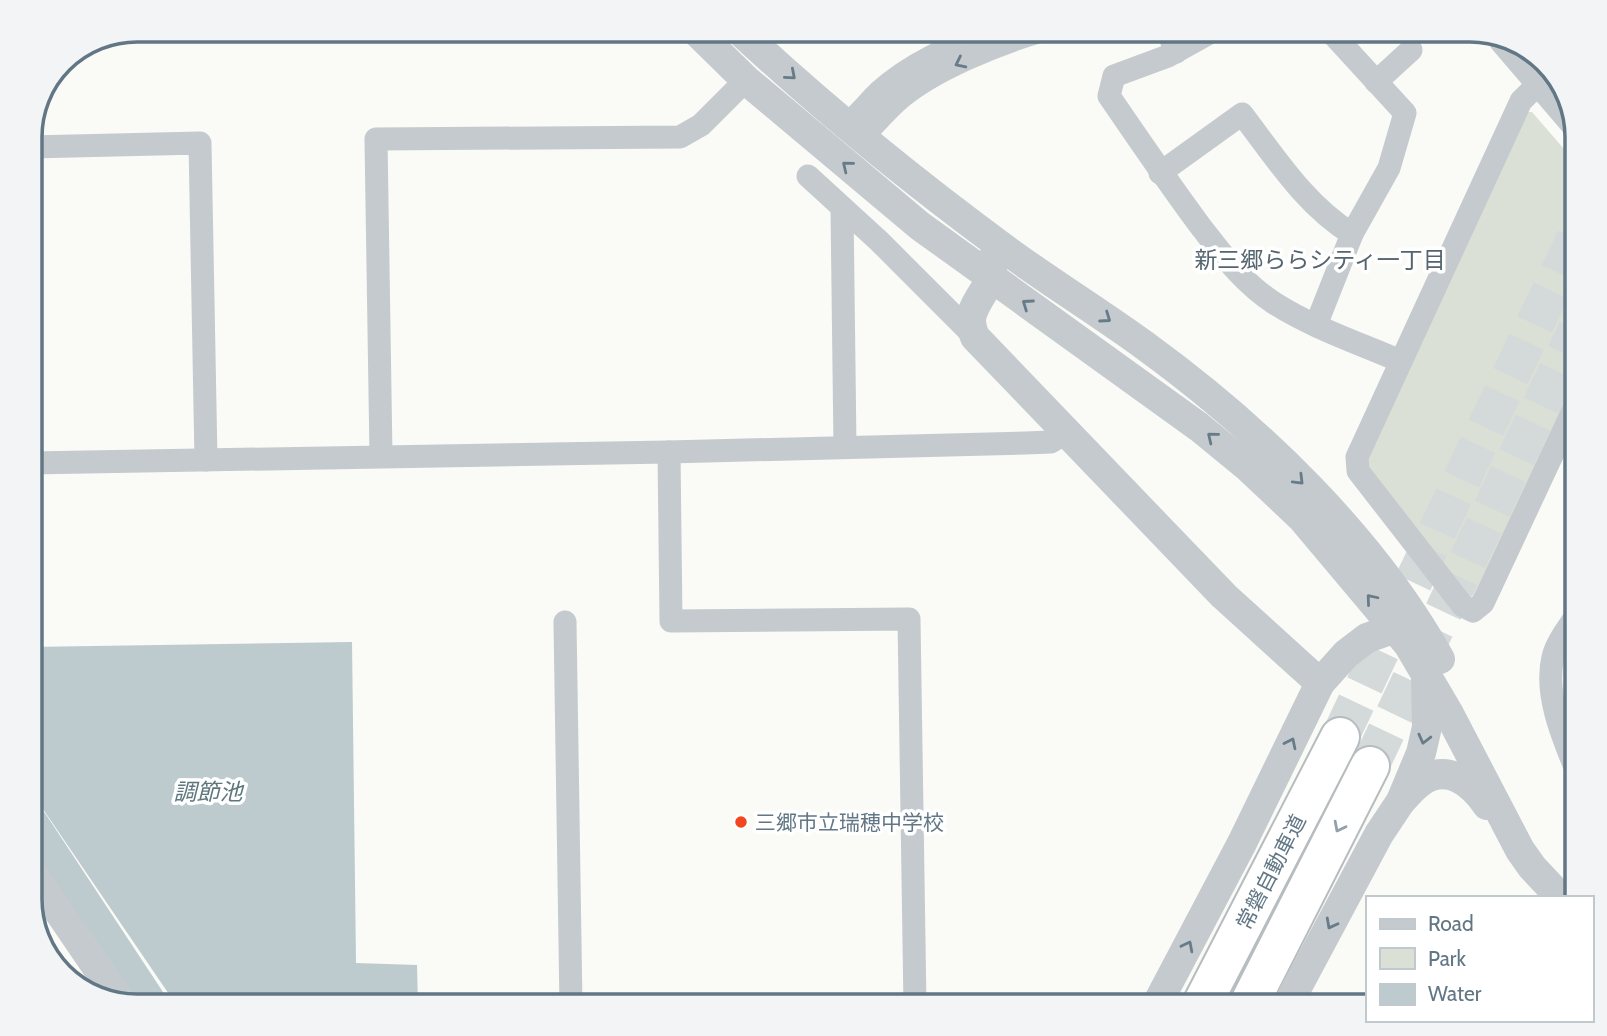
<svg xmlns="http://www.w3.org/2000/svg" width="1607" height="1036" viewBox="0 0 1607 1036" font-family="Cabin,'Noto Sans JP',sans-serif">
  <style>
    .green { fill: #dae0d6 }
    .water { fill: #bdcace }
    .lines { fill: none; stroke-linecap: round; stroke-linejoin: round }
    .river { stroke: #bdcace; stroke-width: 37 }
    .motorway-tunnel { stroke: #d4d9da; stroke-width: 38; stroke-dasharray: 38 19; stroke-linecap: butt }
    .motorway-casing { stroke: #b7bcbf; stroke-width: 42 }
    .minor { stroke: #c4cacd; stroke-width: 23 }
    .tertiary { stroke: #c4cacd; stroke-width: 30 }
    .motorway { stroke: #fff; stroke-width: 38 }
    .oneway { stroke: #677b89 }
    .oneway2 { stroke: #91a0aa }
    .poi-dot { fill: #f3451e; stroke: #fff; stroke-width: 2.5 }
    .labels { text-anchor: middle; dominant-baseline: central; stroke-width: 7; stroke-linejoin: round; paint-order: stroke }
    .poi-label { font-size: 21px; fill: #627785; stroke: #fff; text-anchor: start }
    .street-label { font-size: 21px; fill: #627785; stroke: #fff }
    .neighbourhood-label { font-size: 23px; fill: #55656f; stroke: #fff }
    .water-label { font-size: 23px; font-style: italic; fill: #5d777e; stroke: #fff }
    .rim { fill: none; stroke: #627785; stroke-width: 3.5 }
  </style>
  <rect width="100%" height="100%" fill="#fafaf7"/>
  <path class="green" d="M 1525,112 L 1532,112 L 1577,164 L 1577,378 L 1475,596 L 1466,596 L 1367,469 L 1366,458 Z"/>
  <path class="water" d="M 352,642 L 356,963 L 417,965 L 418,1006 L 177,1006 L 30,790 L 30,647 Z"/>
  <g class="lines">
    <path class="river" d="M 30,824 L 150,1006"/>
    <g class="motorway-tunnel">
      <path d="M 1340,737 L 1577,235"/>
      <path d="M 1370,766 L 1577,330"/>
    </g>
    <defs>
      <g id="motorway">
        <path d="M 1201,1006 L 1340,737"/>
        <path d="M 1248,1006 L 1370,766"/>
      </g>
    </defs>
    <use href="#motorway" class="motorway-casing"/>
    <g class="minor">
      <path d="M 1167,30 L 1176,52"/>
      <path d="M 1215,30 L 1168,56 L 1114,76 L 1109,96 C 1139,140 1169,184 1201,227 C 1223,255 1243,283 1274,303 C 1313,328 1359,343 1400,361"/>
      <path d="M 1376,82 L 1411,50"/>
      <path d="M 1540,82 L 1521,101 L 1357,457 L 1358,471 L 1463,606 L 1473,611 L 1483,603 L 1577,402"/>
      <path d="M 848,124 C 859,114 868,103 879,92 C 909,64 953,45 991,30"/>
      <path d="M 862,137 C 873,126 884,113 896,102 C 930,71 1001,42 1046,30"/>
      <path d="M 30,147 L 200,143 L 206,460"/>
      <path d="M 1160,173 L 1242,114 C 1275,157 1305,205 1352,234"/>
      <path d="M 808,176 L 879,241 L 975,337"/>
      <path d="M 842,209 L 845,447"/>
      <path d="M 1316,325 L 1352,234 L 1389,168 L 1405,113 L 1329,30"/>
      <path d="M 381,456 L 376,139 L 680,137 L 701,125 L 746,80"/>
      <path d="M 30,463 L 669,452"/>
      <path d="M 1577,614 C 1569,627 1557,641 1553,657 C 1544,694 1563,738 1577,772"/>
      <path d="M 565,622 L 571,1006"/>
      <path d="M 915,1006 L 909,619 L 671,621 L 669,452 L 1025,443 L 1051,442 L 1066,433"/>
    </g>
    <g class="tertiary">
      <path d="M 695,30 L 746,80 L 920,226 L 1199,427 L 1249,468 L 1302,518 L 1408,644 L 1448,712 L 1520,850 L 1532,867 L 1561,898"/>
      <path d="M 739,30 C 824,109 916,184 1009,252 C 1053,284 1100,313 1144,345 C 1258,428 1371,536 1440,659"/>
      <path d="M 1504,40 L 1575,123"/>
      <path d="M 991,261 C 998,282 972,300 971,320 C 971,326 973,332 975,337 L 1224,596 L 1320,683"/>
      <path d="M 1401,801 C 1408,794 1414,786 1422,781 C 1448,763 1473,784 1487,805"/>
      <path d="M 30,869 L 120,1001"/>
      <path d="M 1156,1006 L 1242,843 L 1320,683 L 1346,654 L 1367,638 L 1395,628 L 1413,626"/>
      <path d="M 1287,1006 L 1379,834 L 1401,801 L 1421,753 L 1427,727 L 1426,677"/>
    </g>
    <use href="#motorway" class="motorway"/>
  </g>
  <defs><path id="oneway-chevron" d="M-2-3.5L2.5 0L-2 3.5" fill="none" stroke-width="1.6" stroke-linecap="round" stroke-linejoin="round" transform="scale(1.75)"/></defs>
  <g class="oneway">
    <use href="#oneway-chevron" transform="translate(960 63) rotate(154)"/>
    <use href="#oneway-chevron" transform="translate(791 75) rotate(41)"/>
    <use href="#oneway-chevron" transform="translate(847 166) rotate(-141)"/>
    <use href="#oneway-chevron" transform="translate(1027 304) rotate(-145)"/>
    <use href="#oneway-chevron" transform="translate(1106 318) rotate(35)"/>
    <use href="#oneway-chevron" transform="translate(1212 437) rotate(-141)"/>
    <use href="#oneway-chevron" transform="translate(1299 480) rotate(45)"/>
    <use href="#oneway-chevron" transform="translate(1371 599) rotate(-130)"/>
    <use href="#oneway-chevron" transform="translate(1424 739) rotate(104)"/>
    <use href="#oneway-chevron" transform="translate(1291 743) rotate(-64)"/>
    <use href="#oneway-chevron" transform="translate(1331 924) rotate(118)"/>
    <use href="#oneway-chevron" transform="translate(1188 946) rotate(-63)"/>
  </g>
  <use class="oneway2" href="#oneway-chevron" transform="translate(1339 827) rotate(117)"/>
  <circle class="poi-dot" cx="741" cy="822" r="7"/>
  <g class="labels">
    <g class="poi-label">
      <text x="755" y="822">三郷市立瑞穂中学校</text>
    </g>
    <g class="street-label">
      <text transform="translate(1271 872) rotate(-63)">常磐自動車道</text>
    </g>
    <g class="neighbourhood-label">
      <text x="1320" y="260">新三郷ららシティ一丁目</text>
    </g>
    <g class="water-label">
      <text x="208" y="792">調節池</text>
    </g>
  </g>
  <path d="M0 0H1607V1036H0ZM137 42H1470A95 95 0 0 1 1565 137V899A95 95 0 0 1 1470 994H137A95 95 0 0 1 42 899V137A95 95 0 0 1 137 42Z" fill="#f2f4f5" fill-rule="evenodd"/>
  <path class="rim" d="M137 42H1470A95 95 0 0 1 1565 137V899A95 95 0 0 1 1470 994H137A95 95 0 0 1 42 899V137A95 95 0 0 1 137 42Z"/>
  <rect x="1366" y="896" width="228" height="126" fill="#ffffff" stroke="#c0c9ce" stroke-width="2"/>
  <rect x="1380" y="919" width="35" height="10" fill="#c4cacd" stroke="#c0c9ce" stroke-width="2"/>
  <text x="1428" y="931" font-size="21" fill="#627785">Road</text>
  <rect x="1380" y="948" width="35" height="21" fill="#dae0d6" stroke="#c0c9ce" stroke-width="2"/>
  <text x="1428" y="966" font-size="21" fill="#627785">Park</text>
  <rect x="1380" y="984" width="35" height="21" fill="#bdcace" stroke="#c0c9ce" stroke-width="2"/>
  <text x="1428" y="1001" font-size="21" fill="#627785">Water</text>
</svg>
